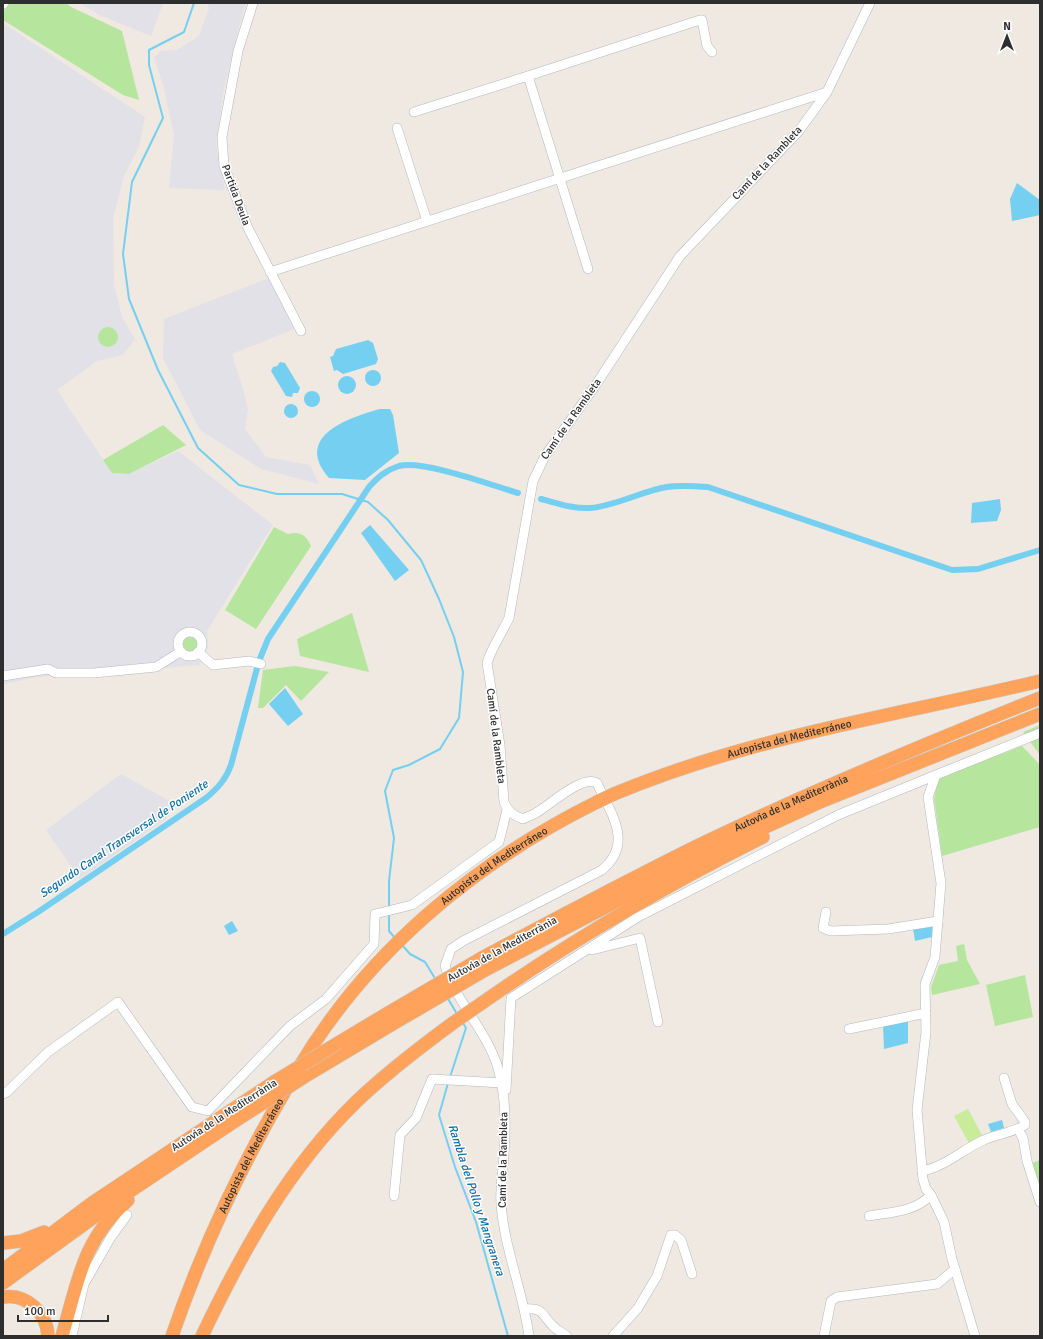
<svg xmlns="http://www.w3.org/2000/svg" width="1043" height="1339" viewBox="0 0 1043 1339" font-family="Signika,sans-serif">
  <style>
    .industrial { fill: #e3e1e8 }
    .green { fill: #b6e59e }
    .pitch { fill: #c9ec9a }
    .water { fill: #75cff0 }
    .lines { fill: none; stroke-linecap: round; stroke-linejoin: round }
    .stream { stroke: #75cff0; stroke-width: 2 }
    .canal { stroke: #75cff0; stroke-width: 6 }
    .minor-casing { stroke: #b4b7c1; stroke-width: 10 }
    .highway-casing { stroke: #c9c9c9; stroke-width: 14 }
    .minor { stroke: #fff; stroke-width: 9 }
    .highway { stroke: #ffa35c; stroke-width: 13 }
    .highway-bridge-casing { stroke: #c9c9c9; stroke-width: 14; stroke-linecap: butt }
    .highway-bridge { stroke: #ffa35c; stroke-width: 13 }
    .labels { text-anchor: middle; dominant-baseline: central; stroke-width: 3; stroke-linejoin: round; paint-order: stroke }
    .street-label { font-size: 11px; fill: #2e2e2e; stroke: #fff }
    .water-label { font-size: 12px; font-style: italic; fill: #0d6fa3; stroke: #fff }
  </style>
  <rect width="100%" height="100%" fill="#efe9e1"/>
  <g class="industrial">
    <path d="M 80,3 L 163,3 L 151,36 L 99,15 Z"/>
    <path d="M 207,3 L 246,3 L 237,34 L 224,89 L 216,143 L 225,190 L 169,188 L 174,134 L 163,84 L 154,58 L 160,51 L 177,50 L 199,36 L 209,8 Z"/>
    <path d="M 3,23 L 145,117 L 139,147 L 124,176 L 113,219 L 114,284 L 122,317 L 135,339 L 123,355 L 97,361 L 57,390 L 112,473 L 129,474 L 178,451 L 273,525 L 207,631 L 208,646 L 200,665 L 38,677 L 3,684 Z"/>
    <path d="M 269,278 L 294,329 L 232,354 L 243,389 L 248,409 L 245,429 L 266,457 L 310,465 L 319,484 L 261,469 L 200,430 L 163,358 L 164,319 Z"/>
    <path d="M 121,774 L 175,804 L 165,820 L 80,879 L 46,830 Z"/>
  </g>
  <g class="green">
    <path d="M 8,3 L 66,3 L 71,7 L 122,31 L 139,100 L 123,95 L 3,20 L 3,13 Z"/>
    <circle cx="108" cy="337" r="10"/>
    <path d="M 163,425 L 186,445 L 129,474 L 112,473 L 103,460 Z"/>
    <path d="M 274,527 L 288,534 C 300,531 306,535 311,546 L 256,629 L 225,610 Z"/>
    <path d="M 352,613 L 369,672 L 300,656 L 297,639 Z"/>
    <circle cx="190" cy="644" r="7"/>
    <path d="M 295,666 L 329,672 L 301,701 L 286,685 L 263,708 L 258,708 L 263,670 Z"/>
    <path d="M 1040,725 L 1040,755 L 1023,732 Z"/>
    <path d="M 1022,746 L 1040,765 L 1040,827 L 942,856 L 934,798 L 939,778 Z"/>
    <path d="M 964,944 L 967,960 L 980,984 L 932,995 L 931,987 L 939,965 L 958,961 L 956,946 Z"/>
    <path d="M 1025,975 L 1033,1017 L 995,1026 L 986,985 Z"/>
    <path d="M 1040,1160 L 1040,1186 L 1032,1163 Z"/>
  </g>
  <path class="pitch" d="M 968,1109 L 983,1137 L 970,1145 L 954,1116 Z"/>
  <g class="water">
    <path d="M 1017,183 L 1040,200 L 1040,215 L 1012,221 L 1010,199 Z"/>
    <path d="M 368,340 L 373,343 L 378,359 L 376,364 L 343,374 L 337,370 L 334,371 L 330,357 L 333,356 L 336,349 Z"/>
    <path d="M 280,362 L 285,363 L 300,388 L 298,393 L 293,393 L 292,397 L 286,396 L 271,371 L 273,367 L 277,366 Z"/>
    <circle cx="373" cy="378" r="8"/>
    <circle cx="347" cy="385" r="9"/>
    <circle cx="312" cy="399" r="8"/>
    <circle cx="291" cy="411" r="7"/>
    <path d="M 380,409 L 390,409 L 393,415 L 399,453 L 365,480 L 329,478 C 293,437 347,418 380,409 Z"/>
    <path d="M 1000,499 L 1001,510 L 997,521 L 971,523 L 972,503 Z"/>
    <path d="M 370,525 L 409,570 L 395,581 L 361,533 Z"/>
    <path d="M 285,688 L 303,714 L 288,726 L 269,704 Z"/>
    <path d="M 232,921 L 238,931 L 229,935 L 224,926 Z"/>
    <path d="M 932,926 L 932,937 L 915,941 L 913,929 Z"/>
    <path d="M 908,1020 L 908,1043 L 884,1049 L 883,1025 Z"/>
    <path d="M 1002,1120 L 1004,1128 L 991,1132 L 988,1124 Z"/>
  </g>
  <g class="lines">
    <g class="stream">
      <path d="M 194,3 L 184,32 L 149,50 L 149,65 L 163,118 L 132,182 L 123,254 L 129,299 L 158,370 L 198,448 L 239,485 L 277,494 L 342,494 L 368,502 L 388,520 L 421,560 L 439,599 L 454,637 L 463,672 L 459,718 L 440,749 L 409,765 L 393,770 L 385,791 L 394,838 L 389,881 L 389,908"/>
      <path d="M 389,913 L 389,931 L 395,938"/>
      <path d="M 402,945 L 410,954 L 425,962 L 436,980"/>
      <path d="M 447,997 L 457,1014"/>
      <path d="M 450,1077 L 466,1028 L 463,1023"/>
      <path d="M 448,1083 L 439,1115 L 455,1167 L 476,1222 L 508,1336"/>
    </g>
    <g class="canal">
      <path d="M 541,499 C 557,503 573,509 590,508 C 617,506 641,491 667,487 C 681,485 694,486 708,487 L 952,570 L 978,569 L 1040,550"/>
      <path d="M 3,934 L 38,912 L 206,798 C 218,788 226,779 231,765 L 259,661 L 268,639 L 369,487 C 378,477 386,470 399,466 C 424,460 491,485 518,493"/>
    </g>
    <defs>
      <g id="minor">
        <path d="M 253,3 L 238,51 L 222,137 L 224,166 L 248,228 L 301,331"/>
        <path d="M 3,4 L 4,3"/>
        <path d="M 702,20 L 707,46 L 712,52"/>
        <path d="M 528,76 L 700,20"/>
        <path d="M 414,112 L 528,76 L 588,269"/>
        <path d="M 397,128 L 427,221"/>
        <path d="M 270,272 L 827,92"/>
        <circle cx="190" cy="644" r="12"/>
        <path d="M 198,652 L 213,665 L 249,661 L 261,664"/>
        <path d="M 3,676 L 48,669 L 56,673 L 94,673 L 156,667 L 180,652"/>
        <path d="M 826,912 L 823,928 L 831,931 L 888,929 L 938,921"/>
        <path d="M 592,950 L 640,938 L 658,1022"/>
        <path d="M 849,1029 L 926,1013"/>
        <path d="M 506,1090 L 511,998 L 638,917 L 838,815 L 936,775"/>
        <path d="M 3,1094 L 7,1092 L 48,1052 L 118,1002 L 192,1107 L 208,1111 L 290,1026 L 326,999 L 374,944 L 375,914 L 412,905 L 499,842 L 507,810"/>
        <path d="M 1018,1129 L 1023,1138 L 1027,1161 L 1040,1202"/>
        <path d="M 922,1171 C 945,1167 963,1149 984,1140 C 997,1134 1012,1133 1025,1125 L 1025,1122 L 1012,1104 L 1004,1078"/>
        <path d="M 394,1196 L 400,1135 L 416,1118 L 432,1079 L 502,1083"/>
        <path d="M 869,1216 C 891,1212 915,1212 931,1195"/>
        <path d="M 525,1309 C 544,1307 542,1316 554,1327 C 557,1330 563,1333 567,1336"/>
        <path d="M 72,1336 L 84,1284 L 111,1237 L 127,1215"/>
        <path d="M 529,1336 C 523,1291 504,1248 501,1203 C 500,1191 502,1179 503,1167 C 506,1134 507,1100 498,1068 C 487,1031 456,1002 445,966 L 451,949 L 463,941 L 602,870 C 634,843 611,814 597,783 C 582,774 548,807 534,814 C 531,816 526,817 523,819 C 513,815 508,812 504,802 L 500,745 L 487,663 C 492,647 502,633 509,618 L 533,481 L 545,456 L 597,383 L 680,256 L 798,132 L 827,92 L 870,3"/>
        <path d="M 613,1336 L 638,1308 L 657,1276 L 671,1235 L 675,1235 L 681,1240 L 692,1274"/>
        <path d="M 824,1336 L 831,1301 L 837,1297 L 937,1284 L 955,1269"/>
        <path d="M 975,1336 L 952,1259 L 944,1222 L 931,1195 L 926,1189 L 923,1179 L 917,1110 L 926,1032 L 925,984 L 935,957 L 941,883 L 928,797 L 936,775 L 1040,733"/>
      </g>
      <g id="highway">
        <path id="s1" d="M 614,794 C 753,736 895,716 1040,681"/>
        <path id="s2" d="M 480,959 C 549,922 619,885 689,850 C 804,794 922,745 1040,698"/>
        <path d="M 487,969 L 711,852 L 820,802 L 1040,714"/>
        <path d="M 482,1003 C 572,940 665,886 763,837"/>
        <path d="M 338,1043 L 388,1013"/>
        <path id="s3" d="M 298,1069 C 368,951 476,862 597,802"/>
        <path d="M 304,1077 L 396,1022"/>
        <path d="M 3,1243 L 21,1241 L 44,1232"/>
        <path d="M 3,1270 L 92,1203 L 274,1082"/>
        <path d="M 3,1283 L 123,1196 L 235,1121"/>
        <path d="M 3,1297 C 26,1293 47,1313 48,1336"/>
        <path d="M 62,1336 C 78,1282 82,1240 128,1200"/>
        <path id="s4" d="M 172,1336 C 202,1249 241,1165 288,1086"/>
        <path d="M 202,1336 C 242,1252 288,1168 356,1102 C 386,1073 419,1048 453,1023"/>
      </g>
    </defs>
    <use href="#minor" class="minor-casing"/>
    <use href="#highway" class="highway-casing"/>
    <use href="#minor" class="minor"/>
    <use href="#highway" class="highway"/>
    <defs>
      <g id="highway-bridge">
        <path d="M 597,802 L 614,794"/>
        <path d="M 388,1013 L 480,959"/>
        <path d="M 396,1022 L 487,969"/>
        <path d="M 453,1023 L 482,1003"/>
        <path d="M 274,1082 L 338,1043"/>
        <path d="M 235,1121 L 304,1077"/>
      </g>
    </defs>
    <use href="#highway-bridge" class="highway-bridge-casing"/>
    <use href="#highway-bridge" class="highway-bridge"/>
  </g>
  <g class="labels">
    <g class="street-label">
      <text transform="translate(767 163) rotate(-47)">Camí de la Rambleta</text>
      <text transform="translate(236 195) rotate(70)">Partida Deula</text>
      <text transform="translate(571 419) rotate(-55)">Camí de la Rambleta</text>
      <text transform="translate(496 736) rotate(83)">Camí de la Rambleta</text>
      <text stroke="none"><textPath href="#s1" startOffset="184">Autopista del Mediterráneo</textPath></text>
      <text stroke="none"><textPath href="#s2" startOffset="348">Autovia de la Mediterrània</textPath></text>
      <text stroke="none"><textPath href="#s3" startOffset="285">Autopista del Mediterráneo</textPath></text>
      <text transform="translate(502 949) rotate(-29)">Autovia de la Mediterrània</text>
      <text transform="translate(224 1115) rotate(-33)">Autovia de la Mediterrània</text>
      <text stroke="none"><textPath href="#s4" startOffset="197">Autopista del Mediterráneo</textPath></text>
      <text transform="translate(503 1160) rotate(-89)">Camí de la Rambleta</text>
    </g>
    <g class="water-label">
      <text transform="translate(124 839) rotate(-34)">Segundo Canal Transversal de Poniente</text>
      <text transform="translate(476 1200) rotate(72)">Rambla del Pollo y Mangranera</text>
    </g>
  </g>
  <rect width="1043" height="1339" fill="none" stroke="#2e2e2e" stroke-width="8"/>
  <g transform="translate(1007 36)" stroke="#ffffff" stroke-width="3" paint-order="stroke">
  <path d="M0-3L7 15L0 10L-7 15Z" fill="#2e2e2e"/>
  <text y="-6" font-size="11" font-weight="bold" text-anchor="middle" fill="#2e2e2e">N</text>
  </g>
  <path d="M18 1315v6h90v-6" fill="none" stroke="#2e2e2e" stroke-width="2"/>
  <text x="24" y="1315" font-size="12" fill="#2e2e2e" stroke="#ffffff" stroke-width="3" paint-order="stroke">100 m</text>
</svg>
